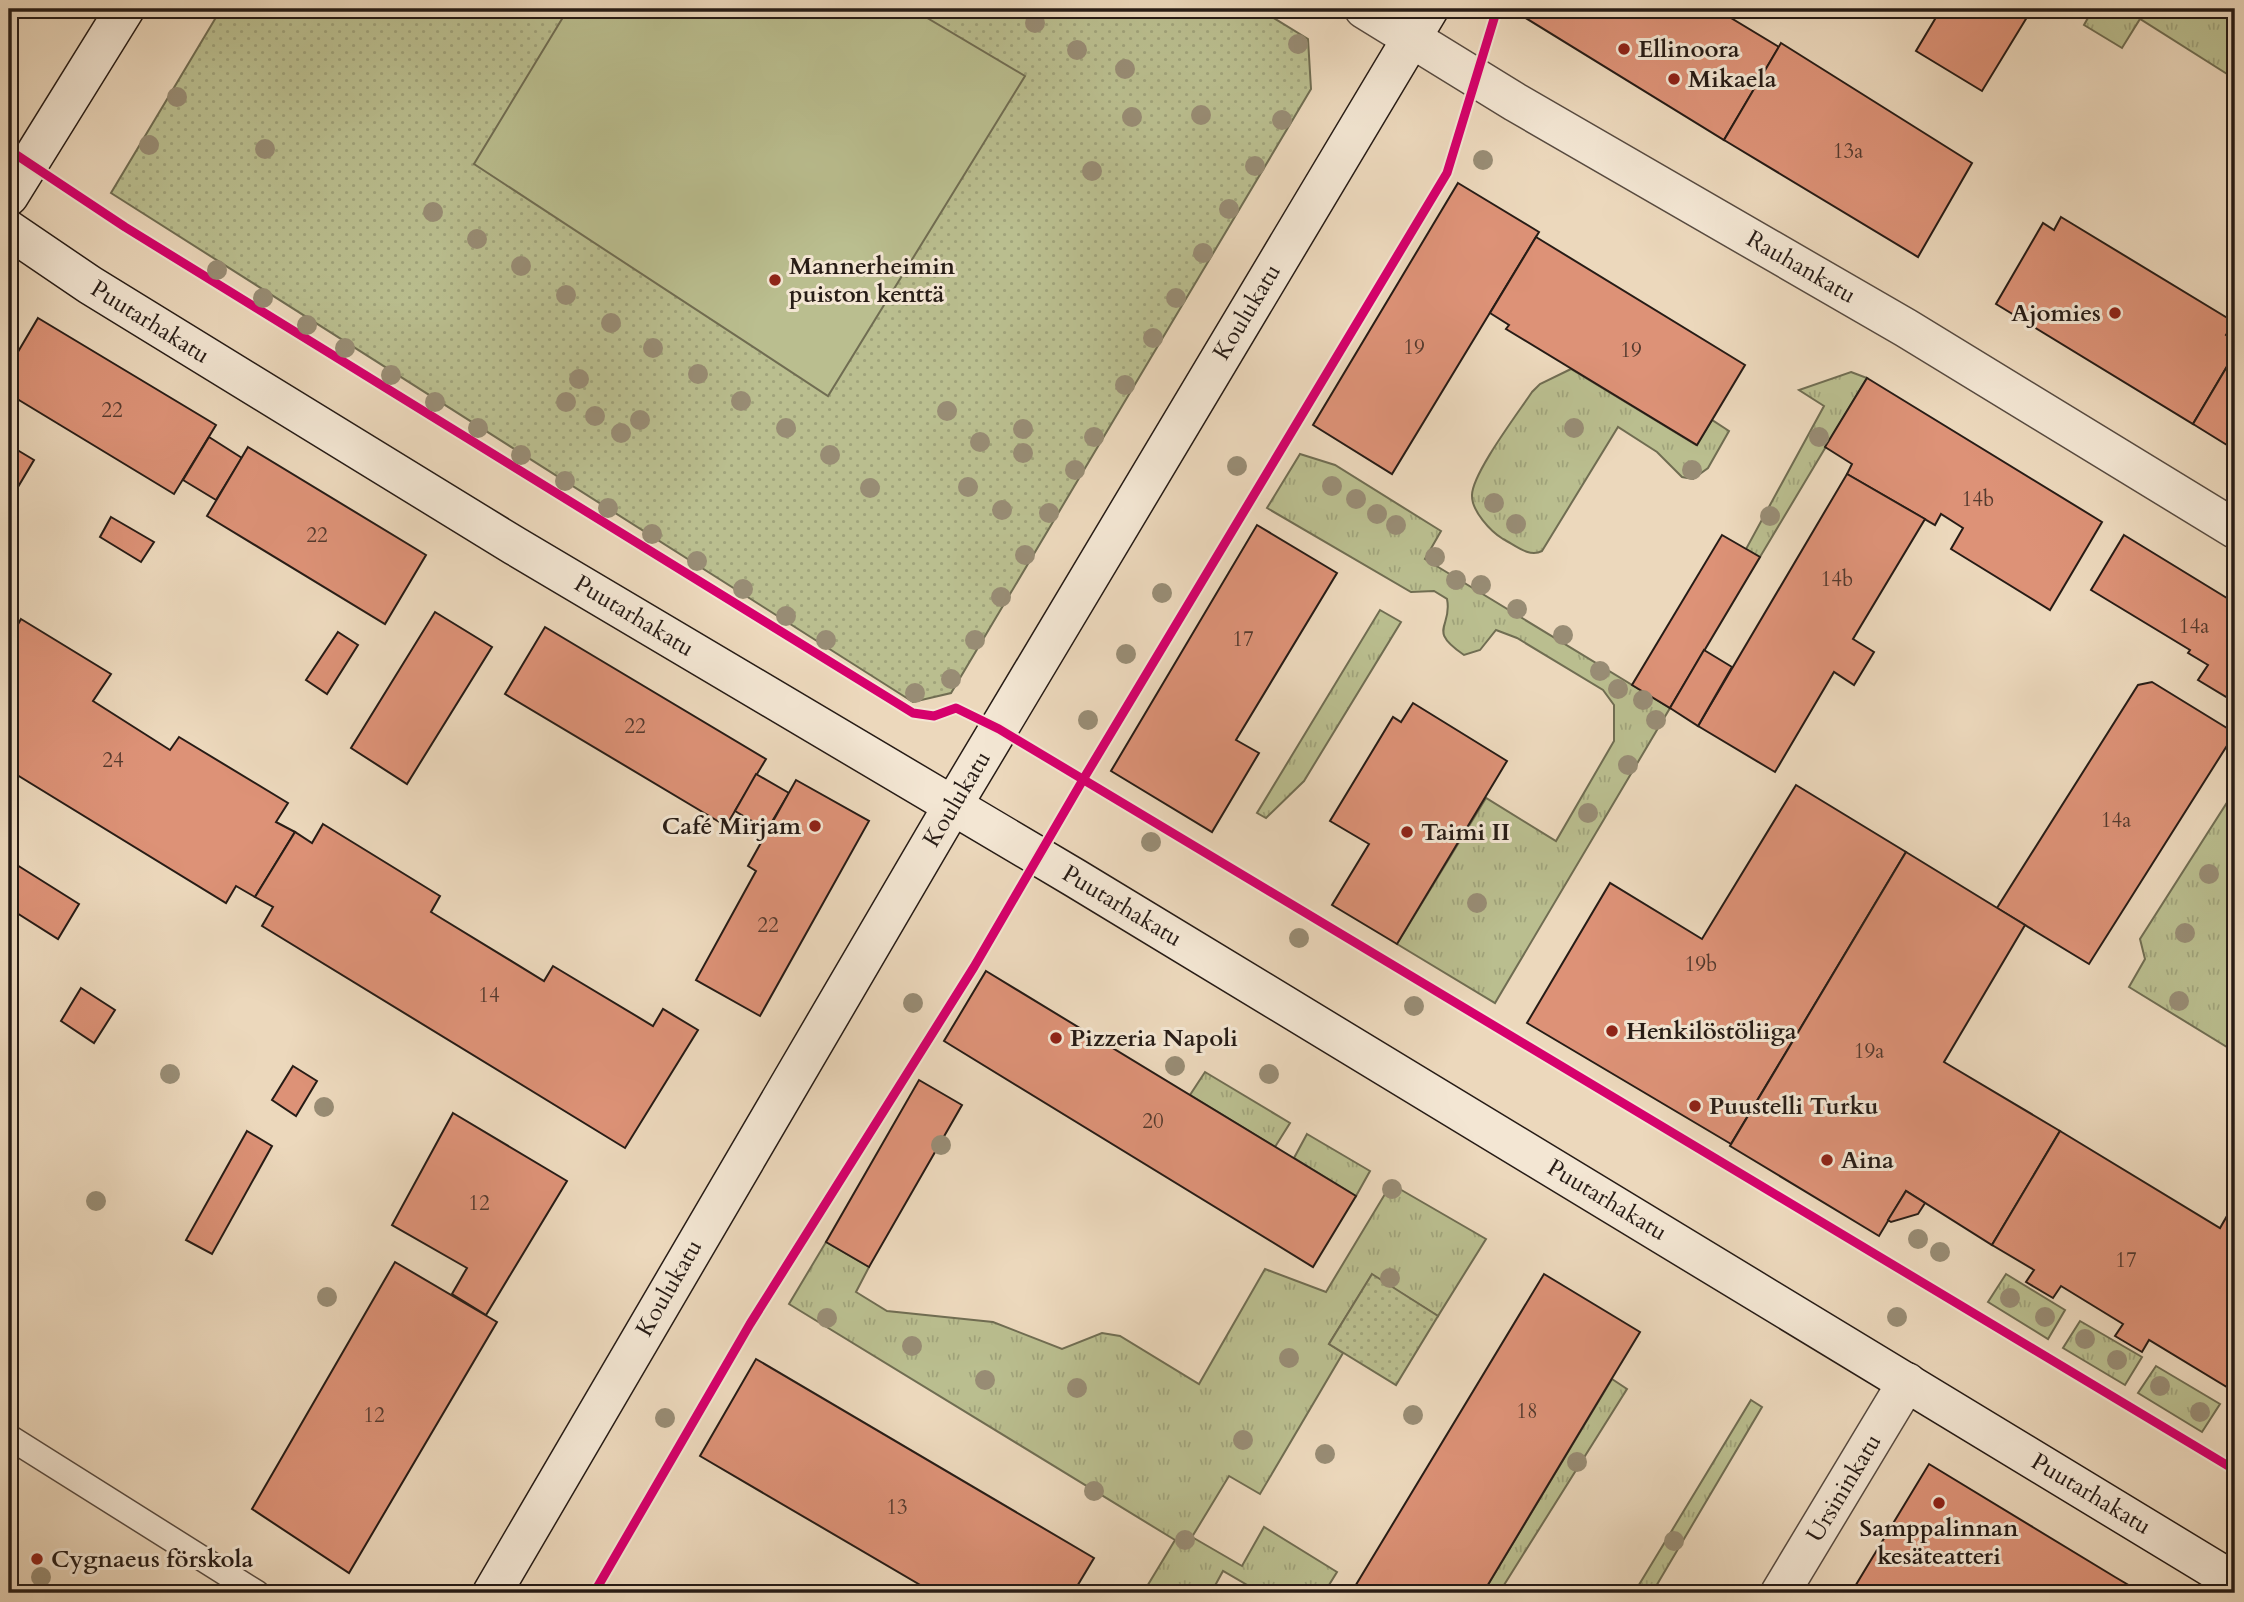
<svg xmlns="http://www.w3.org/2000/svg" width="2244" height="1602" viewBox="0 0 2244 1602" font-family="Cardo,serif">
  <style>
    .grass { fill: url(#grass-tufts); stroke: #706d52; stroke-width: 2 }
    .park { fill: url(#park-dots); stroke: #706d52; stroke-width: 2 }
    .pitch { fill: #babe8f; stroke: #706d52; stroke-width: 2 }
    .building { fill: #dd9277; stroke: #271c16; stroke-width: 2 }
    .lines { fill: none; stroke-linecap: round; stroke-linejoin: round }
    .lane-casing { stroke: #584b40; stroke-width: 27 }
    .street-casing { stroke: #584b40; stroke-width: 41 }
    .secondary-casing { stroke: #271c16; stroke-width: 41 }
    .lane { stroke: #f3e6d3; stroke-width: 24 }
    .street { stroke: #f3e6d3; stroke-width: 38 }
    .secondary { stroke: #f3e6d3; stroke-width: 38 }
    .cycleway-casing { stroke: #f3e6d3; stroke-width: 13 }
    .cycleway { stroke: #d6006c; stroke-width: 9 }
    .tree { fill: #988c74 }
    .poi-dot { fill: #8f2418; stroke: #f3e6d3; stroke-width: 2.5 }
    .labels { text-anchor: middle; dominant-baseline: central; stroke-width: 6; stroke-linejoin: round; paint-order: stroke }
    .number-label { font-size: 21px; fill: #543a2e }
    .poi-label { font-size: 24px; font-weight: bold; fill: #271c16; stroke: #f3e6d3; text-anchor: start }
    .street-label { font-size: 24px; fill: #271c16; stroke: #f3e6d3 }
  </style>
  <defs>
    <pattern id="grass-tufts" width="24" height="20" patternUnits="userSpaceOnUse" patternTransform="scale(1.75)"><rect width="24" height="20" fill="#babe8f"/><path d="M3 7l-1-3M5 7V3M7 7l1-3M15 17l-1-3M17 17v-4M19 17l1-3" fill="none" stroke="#a0a37b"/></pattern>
    <pattern id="park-dots" width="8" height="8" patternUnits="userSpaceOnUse" patternTransform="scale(1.75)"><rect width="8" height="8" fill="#babe8f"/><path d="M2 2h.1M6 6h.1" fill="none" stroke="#a0a37b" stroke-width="1.8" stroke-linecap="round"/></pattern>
  </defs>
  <rect width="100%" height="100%" fill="#ecd8bc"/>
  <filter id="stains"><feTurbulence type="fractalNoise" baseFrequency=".00286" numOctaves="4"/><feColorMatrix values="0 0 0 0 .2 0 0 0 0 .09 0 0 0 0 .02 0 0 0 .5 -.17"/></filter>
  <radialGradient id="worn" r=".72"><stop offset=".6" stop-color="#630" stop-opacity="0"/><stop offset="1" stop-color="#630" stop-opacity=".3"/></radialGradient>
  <g class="grass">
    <path d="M 2093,9 L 2235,9 L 2235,79 L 2140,19 L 2122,48 L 2084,25 Z"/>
    <path d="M 1571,369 L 1696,445 L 1712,420 L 1729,431 L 1708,468 L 1693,479 L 1682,477 L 1657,452 L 1618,427 L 1542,551 C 1529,558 1515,545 1503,539 C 1490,531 1472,511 1472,496 C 1471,475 1518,413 1532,392 L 1540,384 Z"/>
    <path d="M 1851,372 L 1867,378 L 1760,557 L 1746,549 L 1824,406 L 1799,390 Z"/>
    <path d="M 1300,454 L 1335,465 L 1441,531 L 1425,559 L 1670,708 L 1495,1003 L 1397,944 L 1486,798 L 1556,841 L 1614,741 L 1614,705 L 1603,690 L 1517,638 L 1496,630 L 1480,650 L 1464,655 C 1426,629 1453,628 1447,599 L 1434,591 L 1411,592 L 1267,508 Z"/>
    <path d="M 1380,610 L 1401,622 L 1304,781 L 1266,818 L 1257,813 Z"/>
    <path d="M 2235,790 L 2235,1052 L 2129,987 L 2145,959 L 2140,939 Z"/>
    <path d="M 1205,1072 L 1290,1123 L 1275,1147 L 1190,1095 Z"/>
    <path d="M 1307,1134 L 1370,1171 L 1356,1196 L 1294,1158 Z"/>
    <path d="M 1391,1184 L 1486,1239 L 1438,1316 L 1372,1275 L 1329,1344 L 1343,1353 L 1260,1494 L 1229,1476 L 1192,1537 L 1242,1566 L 1264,1527 L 1337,1572 L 1324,1593 L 1261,1593 L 1223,1571 L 1211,1593 L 1143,1593 L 1175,1540 L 789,1304 L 826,1242 L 869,1267 L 856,1292 L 887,1311 L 993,1322 L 1062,1349 L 1102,1333 L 1120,1336 L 1199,1384 L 1265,1269 L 1326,1292 Z"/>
    <path d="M 2006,1274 L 2065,1310 L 2048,1339 L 1988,1302 Z"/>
    <path d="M 2080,1321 L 2142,1357 L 2125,1385 L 2063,1348 Z"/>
    <path d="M 2156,1366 L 2220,1404 L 2202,1432 L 2138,1393 Z"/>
    <path d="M 1612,1379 L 1627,1389 L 1499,1593 L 1483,1593 Z"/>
    <path d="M 1751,1400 L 1762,1407 L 1652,1593 L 1634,1593 Z"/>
  </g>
  <g class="park">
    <path d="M 221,9 L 1259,9 L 1308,39 L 1311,89 L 951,693 L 913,702 L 111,193 Z"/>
    <path d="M 1372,1274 L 1438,1316 L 1396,1385 L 1329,1344 Z"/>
  </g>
  <path class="pitch" d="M 568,9 L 912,9 L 1025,76 L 828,396 L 474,164 Z"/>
  <g class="building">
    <path d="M 1511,9 L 1716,9 L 1779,47 L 1724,140 Z"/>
    <path d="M 1941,9 L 2032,9 L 1982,91 L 1916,51 Z"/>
    <path d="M 1781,43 L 1972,163 L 1918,257 L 1724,140 Z"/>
    <path d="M 1458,183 L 1539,232 L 1392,474 L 1313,425 Z"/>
    <path d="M 2061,217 L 2234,322 L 2226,335 L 2235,341 L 2235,353 L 2193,424 L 1996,304 L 2043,223 L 2054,230 Z"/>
    <path d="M 1536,237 L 1745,365 L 1697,445 L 1506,329 L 1509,325 L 1490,313 Z"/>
    <path d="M 38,318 L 216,425 L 174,494 L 9,394 L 9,367 Z"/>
    <path d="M 2235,353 L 2235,450 L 2193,424 Z"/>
    <path d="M 1867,378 L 2102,522 L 2050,610 L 1951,549 L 1963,528 L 1941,514 L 1935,525 L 1847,474 L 1852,464 L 1825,447 Z"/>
    <path d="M 209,437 L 242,458 L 216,500 L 183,480 Z"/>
    <path d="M 9,445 L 34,460 L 9,502 Z"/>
    <path d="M 248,447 L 426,555 L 385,624 L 207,516 Z"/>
    <path d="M 1847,474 L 1925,519 L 1853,639 L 1874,652 L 1854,685 L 1834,672 L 1775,772 L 1698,726 Z"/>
    <path d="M 111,517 L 154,542 L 141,562 L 100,537 Z"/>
    <path d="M 1257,525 L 1337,573 L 1236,740 L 1259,753 L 1212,832 L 1111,771 Z"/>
    <path d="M 1722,535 L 1760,557 L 1670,708 L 1632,685 Z"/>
    <path d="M 2124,535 L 2235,603 L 2235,686 L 2228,698 L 2198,680 L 2208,665 L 2188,653 L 2190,650 L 2091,590 Z"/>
    <path d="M 435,612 L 492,647 L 407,784 L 351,748 Z"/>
    <path d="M 21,619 L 111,674 L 93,701 L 170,750 L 179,737 L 288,803 L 276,822 L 295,832 L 255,897 L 236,886 L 226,903 L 9,770 L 9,640 Z"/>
    <path d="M 545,627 L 766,759 L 726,826 L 505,694 Z"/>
    <path d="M 338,632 L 358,645 L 327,694 L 306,680 Z"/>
    <path d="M 1704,650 L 1732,667 L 1698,726 L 1670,708 Z"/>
    <path d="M 2152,682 L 2235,733 L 2089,964 L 1997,908 L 2138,685 Z"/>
    <path d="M 1413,703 L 1507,761 L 1397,944 L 1332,905 L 1369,844 L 1330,821 L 1393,717 L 1401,722 Z"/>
    <path d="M 756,774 L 789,793 L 767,830 L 735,811 Z"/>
    <path d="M 796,780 L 869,821 L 760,1016 L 696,980 L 756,871 L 748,866 Z"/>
    <path d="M 1796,785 L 1906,852 L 1731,1144 L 1527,1023 L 1610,883 L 1702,939 Z"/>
    <path d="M 323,824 L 440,896 L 431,912 L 544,981 L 553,966 L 653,1026 L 663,1009 L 698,1030 L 625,1148 L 262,926 L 273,907 L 255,897 L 295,832 L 312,843 Z"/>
    <path d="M 1906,852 L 2025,925 L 1944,1062 L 2060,1131 L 1992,1245 L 1906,1191 L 1879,1236 L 1730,1146 Z"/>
    <path d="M 9,860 L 79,904 L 58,939 L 9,908 Z"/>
    <path d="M 986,971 L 1356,1196 L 1313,1267 L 944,1041 Z"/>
    <path d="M 81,988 L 115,1010 L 94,1043 L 61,1021 Z"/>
    <path d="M 293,1066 L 317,1081 L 296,1116 L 272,1100 Z"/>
    <path d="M 919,1080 L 962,1105 L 869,1267 L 826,1242 Z"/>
    <path d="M 453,1113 L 567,1181 L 486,1315 L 452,1294 L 467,1268 L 392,1225 Z"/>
    <path d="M 247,1131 L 272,1146 L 212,1254 L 186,1240 Z"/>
    <path d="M 2060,1131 L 2220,1228 L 2235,1202 L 2235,1392 L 2149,1340 L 2142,1352 L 2115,1336 L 2123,1324 L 2061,1286 L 2053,1298 L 2026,1282 L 2034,1270 L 1992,1245 Z"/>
    <path d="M 1906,1191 L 1925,1203 L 1918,1214 L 1891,1222 L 1888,1220 Z"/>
    <path d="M 395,1262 L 497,1322 L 349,1573 L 252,1509 Z"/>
    <path d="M 1544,1274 L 1640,1332 L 1617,1370 L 1483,1593 L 1351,1593 Z"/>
    <path d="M 756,1359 L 1094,1558 L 1073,1593 L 934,1593 L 700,1456 Z"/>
    <path d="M 1929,1464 L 2115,1577 L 2142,1593 L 1851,1593 Z"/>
  </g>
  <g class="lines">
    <defs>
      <path id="lane" d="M 9,1437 L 257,1593"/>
      <g id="street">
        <path d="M 1364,9 L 1515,102 L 1906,328 L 2235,529"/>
        <path d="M 1780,1593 L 1907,1382"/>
      </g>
      <g id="secondary">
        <path d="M 9,196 L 125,9"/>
        <path d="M 9,230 L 90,285 L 515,546 L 1075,878 L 2235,1582"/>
        <path d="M 492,1593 L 953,805 L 1429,9"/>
      </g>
    </defs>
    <use href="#lane" class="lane-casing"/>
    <use href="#street" class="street-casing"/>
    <use href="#secondary" class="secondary-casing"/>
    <use href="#lane" class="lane"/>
    <use href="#street" class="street"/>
    <use href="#secondary" class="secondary"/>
    <defs>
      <g id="cycleway">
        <path d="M 9,150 L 125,227 L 913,713 L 934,716 L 956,708 L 999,729 L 2235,1470"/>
        <path d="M 594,1593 L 750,1324 L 974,967 L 1084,778 L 1447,173 L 1497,9"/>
      </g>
    </defs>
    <use href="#cycleway" class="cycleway-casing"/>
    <use href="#cycleway" class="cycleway"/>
  </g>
  <g class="tree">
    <circle cx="1035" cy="23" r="10"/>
    <circle cx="1298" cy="44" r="10"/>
    <circle cx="1077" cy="50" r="10"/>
    <circle cx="1125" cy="69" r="10"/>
    <circle cx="177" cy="97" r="10"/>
    <circle cx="1201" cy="115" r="10"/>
    <circle cx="1132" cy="117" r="10"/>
    <circle cx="1282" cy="120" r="10"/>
    <circle cx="149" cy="145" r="10"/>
    <circle cx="265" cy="149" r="10"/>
    <circle cx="1483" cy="160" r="10"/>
    <circle cx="1255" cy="166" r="10"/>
    <circle cx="1092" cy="171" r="10"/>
    <circle cx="1229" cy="209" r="10"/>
    <circle cx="433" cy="212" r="10"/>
    <circle cx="477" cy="239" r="10"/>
    <circle cx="1203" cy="253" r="10"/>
    <circle cx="521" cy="266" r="10"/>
    <circle cx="217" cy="270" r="10"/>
    <circle cx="566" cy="295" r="10"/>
    <circle cx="263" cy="298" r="10"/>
    <circle cx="1176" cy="298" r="10"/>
    <circle cx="611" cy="323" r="10"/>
    <circle cx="307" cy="325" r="10"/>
    <circle cx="1153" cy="338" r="10"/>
    <circle cx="345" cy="348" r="10"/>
    <circle cx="653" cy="348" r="10"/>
    <circle cx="698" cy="374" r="10"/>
    <circle cx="391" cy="375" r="10"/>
    <circle cx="579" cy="379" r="10"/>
    <circle cx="1125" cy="385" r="10"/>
    <circle cx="741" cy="401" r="10"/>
    <circle cx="435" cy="402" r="10"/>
    <circle cx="566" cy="402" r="10"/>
    <circle cx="947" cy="411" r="10"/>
    <circle cx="595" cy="416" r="10"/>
    <circle cx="640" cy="420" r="10"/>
    <circle cx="478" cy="428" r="10"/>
    <circle cx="786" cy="428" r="10"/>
    <circle cx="1574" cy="428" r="10"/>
    <circle cx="1023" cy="429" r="10"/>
    <circle cx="621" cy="433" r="10"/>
    <circle cx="1094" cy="437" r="10"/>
    <circle cx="1819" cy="437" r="10"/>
    <circle cx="980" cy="442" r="10"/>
    <circle cx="1023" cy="453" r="10"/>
    <circle cx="521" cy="455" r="10"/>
    <circle cx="830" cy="455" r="10"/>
    <circle cx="1237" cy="466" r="10"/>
    <circle cx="1075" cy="470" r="10"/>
    <circle cx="1692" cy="470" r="10"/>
    <circle cx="565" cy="481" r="10"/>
    <circle cx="1332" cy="486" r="10"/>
    <circle cx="968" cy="487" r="10"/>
    <circle cx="870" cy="488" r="10"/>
    <circle cx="1356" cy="499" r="10"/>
    <circle cx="1494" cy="503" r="10"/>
    <circle cx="608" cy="508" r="10"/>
    <circle cx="1002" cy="510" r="10"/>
    <circle cx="1049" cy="513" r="10"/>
    <circle cx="1377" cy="514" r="10"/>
    <circle cx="1770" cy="516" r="10"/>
    <circle cx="1516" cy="524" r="10"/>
    <circle cx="1396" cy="525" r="10"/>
    <circle cx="652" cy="534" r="10"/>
    <circle cx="1025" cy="555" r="10"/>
    <circle cx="1435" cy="557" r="10"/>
    <circle cx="697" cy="561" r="10"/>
    <circle cx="1456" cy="580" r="10"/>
    <circle cx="1481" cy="585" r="10"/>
    <circle cx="743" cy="589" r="10"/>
    <circle cx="1162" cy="593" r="10"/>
    <circle cx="1001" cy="597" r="10"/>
    <circle cx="1517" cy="609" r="10"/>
    <circle cx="786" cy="616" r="10"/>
    <circle cx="1563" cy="635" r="10"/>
    <circle cx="826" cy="640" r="10"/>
    <circle cx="975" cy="640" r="10"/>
    <circle cx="1126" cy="654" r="10"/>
    <circle cx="1600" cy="671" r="10"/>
    <circle cx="951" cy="679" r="10"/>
    <circle cx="1618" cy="689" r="10"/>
    <circle cx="915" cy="693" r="10"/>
    <circle cx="1643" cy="700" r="10"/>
    <circle cx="1088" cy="720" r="10"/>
    <circle cx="1656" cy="720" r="10"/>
    <circle cx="1628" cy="765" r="10"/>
    <circle cx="1588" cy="813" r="10"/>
    <circle cx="1151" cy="842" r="10"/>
    <circle cx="2209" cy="874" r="10"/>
    <circle cx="1477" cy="903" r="10"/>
    <circle cx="2185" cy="933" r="10"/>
    <circle cx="1299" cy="938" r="10"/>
    <circle cx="2179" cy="1001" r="10"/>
    <circle cx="913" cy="1003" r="10"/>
    <circle cx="1414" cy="1006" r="10"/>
    <circle cx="1175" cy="1066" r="10"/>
    <circle cx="170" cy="1074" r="10"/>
    <circle cx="1269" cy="1074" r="10"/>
    <circle cx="324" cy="1107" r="10"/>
    <circle cx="941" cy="1145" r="10"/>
    <circle cx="1392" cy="1189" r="10"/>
    <circle cx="96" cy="1201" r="10"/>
    <circle cx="1918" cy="1239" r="10"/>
    <circle cx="1940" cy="1252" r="10"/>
    <circle cx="1390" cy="1278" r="10"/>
    <circle cx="327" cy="1297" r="10"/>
    <circle cx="2010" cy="1298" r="10"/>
    <circle cx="1897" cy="1317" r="10"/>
    <circle cx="2045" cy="1317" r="10"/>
    <circle cx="827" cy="1318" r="10"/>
    <circle cx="2085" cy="1339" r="10"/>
    <circle cx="912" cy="1346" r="10"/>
    <circle cx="1289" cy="1358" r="10"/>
    <circle cx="2117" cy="1360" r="10"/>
    <circle cx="985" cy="1380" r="10"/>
    <circle cx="2160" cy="1386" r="10"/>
    <circle cx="1077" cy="1388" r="10"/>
    <circle cx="2200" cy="1412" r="10"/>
    <circle cx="1413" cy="1415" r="10"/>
    <circle cx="665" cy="1418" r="10"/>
    <circle cx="1243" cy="1440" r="10"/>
    <circle cx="1325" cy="1454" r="10"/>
    <circle cx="1577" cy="1462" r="10"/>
    <circle cx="1094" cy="1491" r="10"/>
    <circle cx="1185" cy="1540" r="10"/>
    <circle cx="1674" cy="1541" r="10"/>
    <circle cx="41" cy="1577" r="10"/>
  </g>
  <g class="poi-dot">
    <circle cx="1624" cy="49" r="7"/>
    <circle cx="1674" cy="79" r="7"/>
    <circle cx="775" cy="280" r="7"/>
    <circle cx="2115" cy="313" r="7"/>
    <circle cx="815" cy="826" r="7"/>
    <circle cx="1407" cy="832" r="7"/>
    <circle cx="1612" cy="1031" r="7"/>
    <circle cx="1056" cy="1038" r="7"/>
    <circle cx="1695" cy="1106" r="7"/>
    <circle cx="1827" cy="1160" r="7"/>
    <circle cx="1939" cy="1503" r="7"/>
    <circle cx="37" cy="1559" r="7"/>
  </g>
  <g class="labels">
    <g class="number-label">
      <text x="1848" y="151">13a</text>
      <text x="1414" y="347">19</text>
      <text x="1631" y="350">19</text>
      <text x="112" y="410">22</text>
      <text x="1978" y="499">14b</text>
      <text x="317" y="535">22</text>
      <text x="1837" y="579">14b</text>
      <text x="2194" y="626">14a</text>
      <text x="1243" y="639">17</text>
      <text x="635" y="726">22</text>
      <text x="113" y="760">24</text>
      <text x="2116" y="820">14a</text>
      <text x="768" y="925">22</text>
      <text x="1701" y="964">19b</text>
      <text x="489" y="995">14</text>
      <text x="1869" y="1051">19a</text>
      <text x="1153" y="1121">20</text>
      <text x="479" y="1203">12</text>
      <text x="2126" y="1260">17</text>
      <text x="1527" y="1411">18</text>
      <text x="374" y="1415">12</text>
      <text x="897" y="1507">13</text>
    </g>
    <g class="poi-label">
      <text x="1638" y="49">Ellinoora</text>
      <text x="1688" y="79">Mikaela</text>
      <text x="789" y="266">Mannerheimin<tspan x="789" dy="28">puiston kenttä</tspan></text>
      <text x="2101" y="313" text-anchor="end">Ajomies</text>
      <text x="801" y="826" text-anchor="end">Café Mirjam</text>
      <text x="1421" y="832">Taimi II</text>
      <text x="1626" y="1031">Henkilöstöliiga</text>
      <text x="1070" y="1038">Pizzeria Napoli</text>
      <text x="1709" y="1106">Puustelli Turku</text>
      <text x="1841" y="1160">Aina</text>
      <text x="1939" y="1528" text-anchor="middle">Samppalinnan<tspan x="1939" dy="28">kesäteatteri</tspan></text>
      <text x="51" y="1559">Cygnaeus förskola</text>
    </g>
    <g class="street-label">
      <text transform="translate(1801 267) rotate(30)">Rauhankatu</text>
      <text transform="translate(1247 312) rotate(-59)">Koulukatu</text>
      <text transform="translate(150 322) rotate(32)">Puutarhakatu</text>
      <text transform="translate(634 616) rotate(31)">Puutarhakatu</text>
      <text transform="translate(957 799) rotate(-59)">Koulukatu</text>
      <text transform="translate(1122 906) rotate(31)">Puutarhakatu</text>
      <text transform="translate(1607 1200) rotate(31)">Puutarhakatu</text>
      <text transform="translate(669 1288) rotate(-60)">Koulukatu</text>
      <text transform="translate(1844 1488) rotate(-59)">Ursininkatu</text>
      <text transform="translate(2091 1494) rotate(31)">Puutarhakatu</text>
    </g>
  </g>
  <rect width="2244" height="1602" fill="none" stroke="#ecd8bc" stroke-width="35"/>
  <rect x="10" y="10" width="2223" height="1581" fill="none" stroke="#271c16" stroke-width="3.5"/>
  <rect x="18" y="18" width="2209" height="1567" fill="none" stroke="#271c16" stroke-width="2"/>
  <rect width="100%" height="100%" filter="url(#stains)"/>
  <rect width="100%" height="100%" fill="url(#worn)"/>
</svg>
